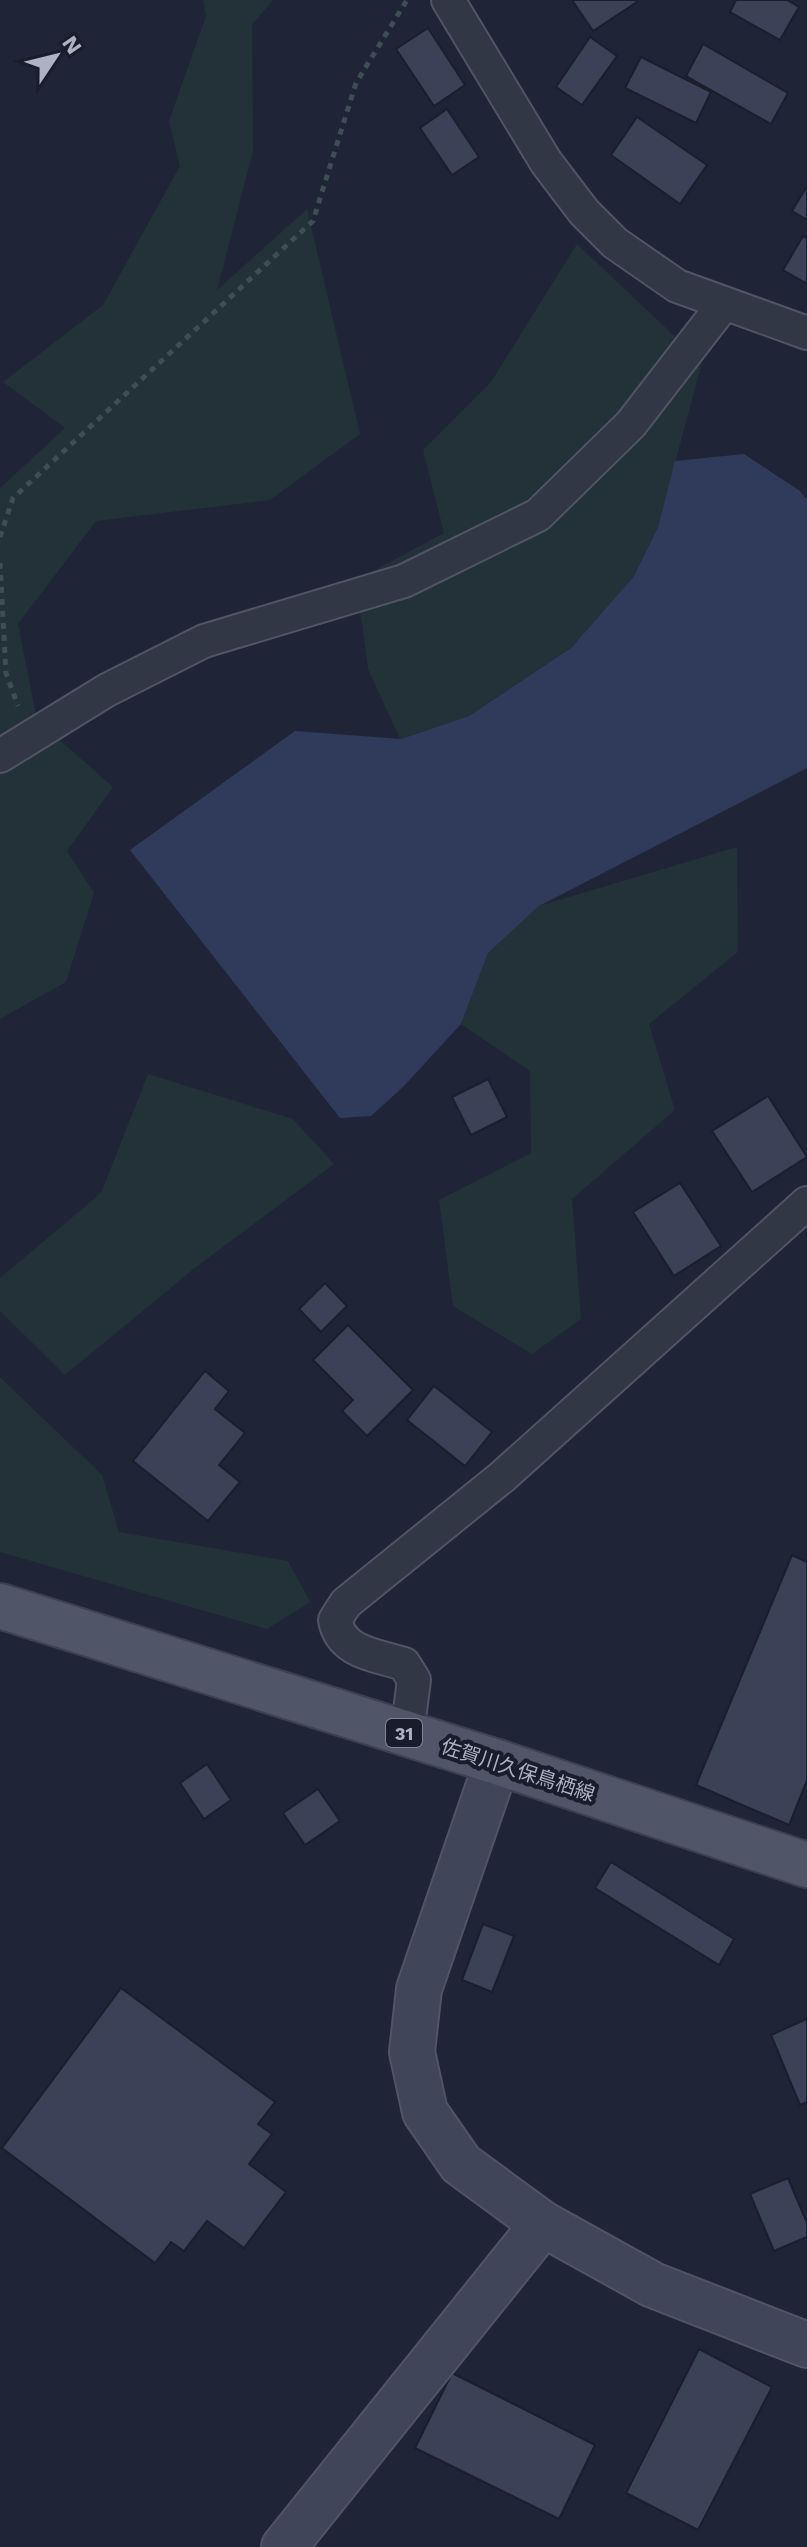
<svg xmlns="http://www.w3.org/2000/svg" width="807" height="2547" viewBox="0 0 807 2547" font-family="'Work Sans','Noto Sans JP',sans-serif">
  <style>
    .green { fill: #223238 }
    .water { fill: #303a5b }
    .building { fill: #3b4257; stroke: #1a1e2d; stroke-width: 2 }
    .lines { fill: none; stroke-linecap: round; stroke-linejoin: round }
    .street-casing { stroke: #505465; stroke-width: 36 }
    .secondary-casing { stroke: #505465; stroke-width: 48 }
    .primary-casing { stroke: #3c4050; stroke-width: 48 }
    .path { stroke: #3e4e54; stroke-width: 5; stroke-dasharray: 6 6; stroke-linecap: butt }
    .street { stroke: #323746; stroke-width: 32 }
    .secondary { stroke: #404559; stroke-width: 44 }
    .primary { stroke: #505567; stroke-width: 44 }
    .labels { text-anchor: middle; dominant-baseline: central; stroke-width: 8; stroke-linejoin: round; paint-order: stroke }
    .shield { fill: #181c2b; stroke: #808496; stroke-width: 2 }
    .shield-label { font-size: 18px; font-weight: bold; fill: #acb1c4 }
    .street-label { font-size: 20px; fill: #acb1c4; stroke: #181c2b }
  </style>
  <rect width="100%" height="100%" fill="#1f2536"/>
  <g class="green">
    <path d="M 203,0 L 273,0 L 252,25 L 253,151 L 217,290 L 307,209 L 360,434 L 270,500 L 96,521 L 18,624 L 37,720 L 113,787 L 67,851 L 94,893 L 66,982 L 0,1019 L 0,488 L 65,428 L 3,382 L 103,305 L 180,166 L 169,121 L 206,16 Z"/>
    <path d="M 577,244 L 702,362 L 658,527 L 634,576 L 571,648 L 469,716 L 400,739 L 368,669 L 356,580 L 444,533 L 423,450 L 491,382 Z"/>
    <path d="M 737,847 L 738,952 L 649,1024 L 675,1110 L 572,1199 L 581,1319 L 532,1354 L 453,1306 L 439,1200 L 531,1153 L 530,1071 L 461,1024 L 488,953 L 539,906 Z"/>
    <path d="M 148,1074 L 293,1119 L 334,1164 L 196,1267 L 65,1375 L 0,1311 L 0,1278 L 101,1193 Z"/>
    <path d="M 0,1377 L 102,1475 L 119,1532 L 288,1561 L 310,1602 L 267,1629 L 0,1552 Z"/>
  </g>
  <path class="water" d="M 744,454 L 800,491 L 807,500 L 807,768 L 539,906 L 488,953 L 461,1024 L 404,1086 L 371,1116 L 340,1118 L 130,850 L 295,731 L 401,739 L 469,716 L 571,648 L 634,576 L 658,527 L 675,461 Z"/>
  <g class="building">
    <path d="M 572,0 L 636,0 L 637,2 L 593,31 Z"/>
    <path d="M 736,0 L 787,0 L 799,7 L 780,40 L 730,12 Z"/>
    <path d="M 428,28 L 465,85 L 434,106 L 396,49 Z"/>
    <path d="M 590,37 L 617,56 L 582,105 L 556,87 Z"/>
    <path d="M 703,44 L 788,93 L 771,124 L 686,76 Z"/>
    <path d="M 641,57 L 711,92 L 696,123 L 625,88 Z"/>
    <path d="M 447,109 L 479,157 L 452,175 L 420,128 Z"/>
    <path d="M 637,117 L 707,165 L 680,204 L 611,155 Z"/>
    <path d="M 807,186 L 807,220 L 792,211 Z"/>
    <path d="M 803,236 L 807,238 L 807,284 L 783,270 Z"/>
    <path d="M 488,1079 L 507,1117 L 471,1135 L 452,1097 Z"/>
    <path d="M 768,1096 L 807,1157 L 752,1192 L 712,1131 Z"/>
    <path d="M 680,1183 L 721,1246 L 674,1276 L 633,1212 Z"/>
    <path d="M 325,1283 L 347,1306 L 321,1332 L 299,1309 Z"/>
    <path d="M 348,1325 L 413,1390 L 367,1436 L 342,1411 L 353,1400 L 313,1360 Z"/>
    <path d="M 205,1371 L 229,1391 L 215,1409 L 245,1433 L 219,1465 L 240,1482 L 208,1521 L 133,1461 Z"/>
    <path d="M 434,1386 L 492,1432 L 465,1466 L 407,1420 Z"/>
    <path d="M 792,1555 L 807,1562 L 807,1780 L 789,1825 L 696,1785 Z"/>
    <path d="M 207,1764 L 231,1800 L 204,1819 L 180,1783 Z"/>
    <path d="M 318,1789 L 340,1821 L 305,1845 L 283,1813 Z"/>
    <path d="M 611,1862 L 734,1939 L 719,1965 L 595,1888 Z"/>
    <path d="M 483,1924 L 514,1936 L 492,1992 L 462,1980 Z"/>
    <path d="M 121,1988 L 275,2102 L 258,2124 L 272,2134 L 249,2164 L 286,2192 L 244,2248 L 207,2221 L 184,2251 L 171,2242 L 155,2263 L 2,2148 Z"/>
    <path d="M 807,2019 L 807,2102 L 800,2105 L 771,2035 Z"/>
    <path d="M 788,2178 L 807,2223 L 807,2237 L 774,2251 L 750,2194 Z"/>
    <path d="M 699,2349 L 772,2387 L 698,2530 L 626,2493 Z"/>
    <path d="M 452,2373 L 595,2445 L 559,2519 L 415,2448 Z"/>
  </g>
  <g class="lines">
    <defs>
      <g id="street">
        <path d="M 448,0 L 546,162 L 584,212 L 615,243 L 677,286 L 807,333"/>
        <path d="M 0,756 L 107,690 L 204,641 L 404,581 L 538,515 L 631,424 L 723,305"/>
        <path d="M 407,1734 L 414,1680 L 404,1664 C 376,1655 341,1653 335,1620 L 346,1603 L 502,1477 L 807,1203"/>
      </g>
      <g id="secondary">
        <path d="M 497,1762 L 419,1989 L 412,2052 L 425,2112 L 461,2164 L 543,2224 L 653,2285 L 807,2345"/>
        <path d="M 284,2547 L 543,2224"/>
      </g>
      <path id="primary" d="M 0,1606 L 497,1762 L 807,1865"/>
    </defs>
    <use href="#street" class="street-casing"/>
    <use href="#secondary" class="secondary-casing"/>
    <use href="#primary" class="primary-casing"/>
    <g class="path">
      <path d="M 0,537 L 13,498 L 313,221 L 356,83 L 407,0"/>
      <path d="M 0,563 L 6,673 L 18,706"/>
    </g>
    <use href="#street" class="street"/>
    <use href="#secondary" class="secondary"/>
    <use href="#primary" class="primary"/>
  </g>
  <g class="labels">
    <rect class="shield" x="386" y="1719" width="36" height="28" rx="6"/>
    <g class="shield-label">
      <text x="404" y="1733">31</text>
    </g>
    <g class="street-label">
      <text transform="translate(518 1770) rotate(18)">佐賀川久保鳥栖線</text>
    </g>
  </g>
  <g transform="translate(56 56) rotate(55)" stroke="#181c2b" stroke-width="6" paint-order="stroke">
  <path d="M0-6L14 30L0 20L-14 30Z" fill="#acb1c4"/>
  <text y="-12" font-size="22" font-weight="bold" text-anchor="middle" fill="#acb1c4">N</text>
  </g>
</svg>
